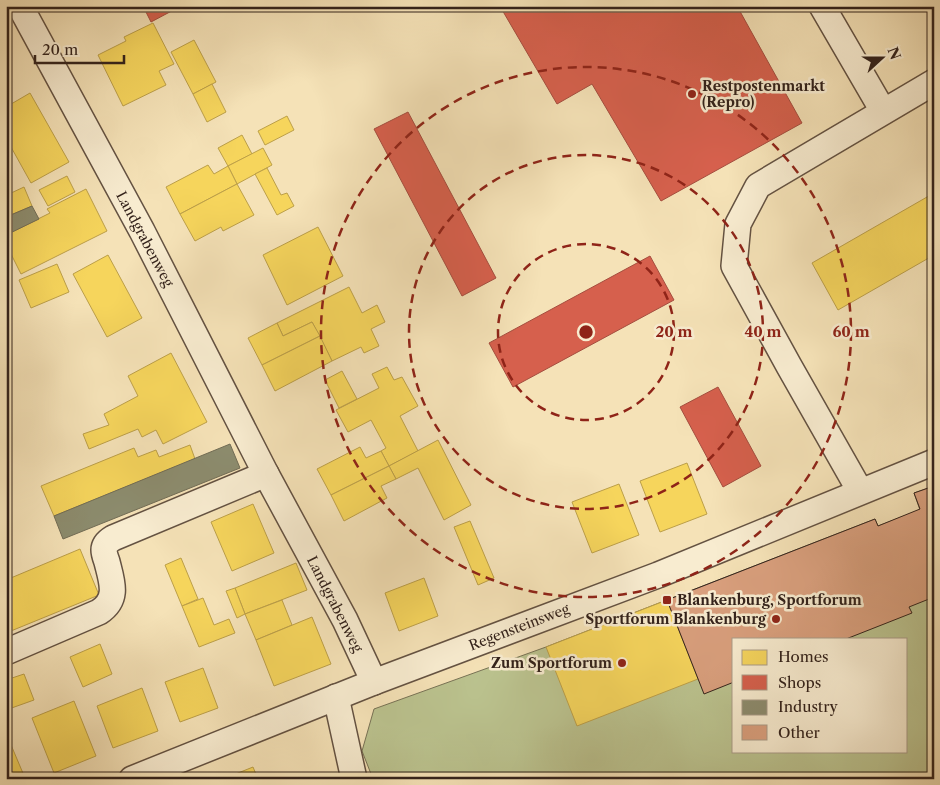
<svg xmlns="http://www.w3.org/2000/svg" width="940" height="785" viewBox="0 0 940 785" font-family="'Libre Caslon Text',serif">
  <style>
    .grass { fill: #bbc38f; stroke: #777255; fill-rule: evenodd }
    .homes { fill: #f6d55c; stroke: #bc9f48 }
    .shops { fill: #d6604d; stroke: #a54d3e }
    .industry { fill: #8c8c6e; stroke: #716c55 }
    .building { fill: #d99f7d; stroke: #33221b }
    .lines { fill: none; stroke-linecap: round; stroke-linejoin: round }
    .minor-casing { stroke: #645242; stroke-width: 28 }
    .minor { stroke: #f8ecd0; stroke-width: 25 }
    .ring { fill: none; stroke: #8f2418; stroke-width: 2.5; stroke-dasharray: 9 6 }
    .poi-dot { fill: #8f2418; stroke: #f8ecd0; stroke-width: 2 }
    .labels { text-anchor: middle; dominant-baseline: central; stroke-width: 5; stroke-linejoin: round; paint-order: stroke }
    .poi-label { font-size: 14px; font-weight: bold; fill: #33221b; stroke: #f8ecd0; text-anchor: start }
    .street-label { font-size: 14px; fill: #33221b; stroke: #f8ecd0 }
    .centre { fill: #8f2418; stroke: #f8ecd0; stroke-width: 2.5 }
    .ring-label { font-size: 15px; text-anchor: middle; font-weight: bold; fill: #8f2418; stroke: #f8ecd0; stroke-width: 5; stroke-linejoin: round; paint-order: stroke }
  </style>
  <rect width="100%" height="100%" fill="#f5e2b7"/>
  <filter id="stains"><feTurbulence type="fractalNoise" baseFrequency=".004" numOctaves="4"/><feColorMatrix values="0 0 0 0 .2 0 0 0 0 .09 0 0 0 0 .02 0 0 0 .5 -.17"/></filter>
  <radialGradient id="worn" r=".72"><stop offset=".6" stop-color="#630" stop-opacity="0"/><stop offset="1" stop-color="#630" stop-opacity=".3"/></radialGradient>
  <path class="grass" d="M 934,486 L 934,779 L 373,779 L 362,751 L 374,709 L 546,647 L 875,519 L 878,526 L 920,510 L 914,493 ZM 734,639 L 906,639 L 906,751 L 734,751 Z"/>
  <g class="homes">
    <path d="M 153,23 L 174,64 L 159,71 L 166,85 L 123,106 L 98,55 L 126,41 L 124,37 Z"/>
    <path d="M 194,40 L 216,82 L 193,94 L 171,52 Z"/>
    <path d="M 212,84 L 226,112 L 207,122 L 193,94 Z"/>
    <path d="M 30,93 L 69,162 L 31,183 L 6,138 L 6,107 Z"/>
    <path d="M 287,116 L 294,130 L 265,145 L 258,131 Z"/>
    <path d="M 242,135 L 252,154 L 228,166 L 218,148 Z"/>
    <path d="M 263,148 L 272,165 L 237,184 L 228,166 Z"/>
    <path d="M 208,165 L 214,174 L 228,166 L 237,184 L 180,214 L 166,187 Z"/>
    <path d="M 267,168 L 281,195 L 287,193 L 294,206 L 277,215 L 255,174 Z"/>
    <path d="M 67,176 L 75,192 L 48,206 L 39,190 Z"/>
    <path d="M 237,184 L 254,215 L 223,231 L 221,227 L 195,241 L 180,214 Z"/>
    <path d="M 24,187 L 32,206 L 6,217 L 6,189 L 9,194 Z"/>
    <path d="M 86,189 L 107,231 L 21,274 L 6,244 L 6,235 L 50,213 L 47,209 Z"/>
    <path d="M 934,193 L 934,255 L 838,310 L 812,263 Z"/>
    <path d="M 318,227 L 343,276 L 287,305 L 263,255 Z"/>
    <path d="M 108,255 L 142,318 L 107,337 L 73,274 Z"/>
    <path d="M 57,264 L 69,292 L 31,308 L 19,280 Z"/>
    <path d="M 349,287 L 362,313 L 377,305 L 385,322 L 371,329 L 379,346 L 364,353 L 361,347 L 332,361 L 312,322 L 283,336 L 277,323 Z"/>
    <path d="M 312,322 L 320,336 L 262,365 L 248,338 L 277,323 L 283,336 Z"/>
    <path d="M 320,336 L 332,361 L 275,391 L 262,365 Z"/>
    <path d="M 171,353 L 207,422 L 163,444 L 156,430 L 142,437 L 138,429 L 89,449 L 83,434 L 109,425 L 104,414 L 138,396 L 128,376 Z"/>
    <path d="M 387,367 L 394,380 L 402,377 L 418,406 L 400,416 L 418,451 L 389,466 L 381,451 L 386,448 L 371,420 L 348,432 L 336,410 L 379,388 L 372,374 Z"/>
    <path d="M 342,371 L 357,399 L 339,408 L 325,380 Z"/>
    <path d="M 438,440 L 471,505 L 444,520 L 418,468 L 396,479 L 389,466 Z"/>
    <path d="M 190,445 L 195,459 L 54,516 L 41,486 L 134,448 L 138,457 L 156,450 L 159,457 Z"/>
    <path d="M 360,447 L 366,458 L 381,451 L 389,466 L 331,495 L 317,469 Z"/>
    <path d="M 687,463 L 707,514 L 660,532 L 640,481 Z"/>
    <path d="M 389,466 L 396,479 L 381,486 L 387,498 L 344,521 L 331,495 Z"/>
    <path d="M 619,484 L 639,535 L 592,553 L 572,502 Z"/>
    <path d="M 253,504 L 274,553 L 232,571 L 211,522 Z"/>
    <path d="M 470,521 L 494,578 L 478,585 L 454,527 Z"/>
    <path d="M 80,549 L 99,595 L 6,633 L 6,580 Z"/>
    <path d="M 181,558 L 198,599 L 182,606 L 165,565 Z"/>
    <path d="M 296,563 L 307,590 L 245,614 L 235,588 Z"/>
    <path d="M 424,578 L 438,616 L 399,631 L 385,593 Z"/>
    <path d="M 235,588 L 245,614 L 237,618 L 226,591 Z"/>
    <path d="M 203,598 L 214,625 L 229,619 L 235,633 L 199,647 L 182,606 Z"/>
    <path d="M 282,600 L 292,625 L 256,640 L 245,614 Z"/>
    <path d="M 667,600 L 698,679 L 577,726 L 546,647 Z"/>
    <path d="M 312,617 L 331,664 L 274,686 L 256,640 Z"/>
    <path d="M 100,644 L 112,674 L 83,687 L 70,657 Z"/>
    <path d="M 203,668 L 218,708 L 180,722 L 165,682 Z"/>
    <path d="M 24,674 L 34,700 L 6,710 L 6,680 Z"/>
    <path d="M 142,688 L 158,731 L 113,748 L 97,706 Z"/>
    <path d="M 74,701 L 96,756 L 54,773 L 32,718 Z"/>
    <path d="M 6,733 L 25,778 L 22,779 L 6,779 Z"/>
    <path d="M 253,767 L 258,779 L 223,779 Z"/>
  </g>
  <g class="shops">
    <path d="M 143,6 L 181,6 L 151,22 Z"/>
    <path d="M 504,6 L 561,6 L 564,12 L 574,6 L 737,6 L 802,123 L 661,201 L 592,84 L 557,104 L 501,8 Z"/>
    <path d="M 408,112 L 496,278 L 462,296 L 374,129 Z"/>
    <path d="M 650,256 L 674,300 L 513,387 L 489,343 Z"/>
    <path d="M 718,387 L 761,466 L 723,487 L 680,407 Z"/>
  </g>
  <g class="industry">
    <path d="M 32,206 L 39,219 L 6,235 L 6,217 Z"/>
    <path d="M 230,444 L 240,468 L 63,539 L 54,516 Z"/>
  </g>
  <path class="building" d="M 934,486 L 934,597 L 909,607 L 912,613 L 846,639 L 734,639 L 734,682 L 704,694 L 667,600 L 875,519 L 878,526 L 920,509 L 914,493 Z"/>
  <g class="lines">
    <defs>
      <g id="minor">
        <path d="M 20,6 L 142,231 L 266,474 L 345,620 L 374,682"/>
        <path d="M 822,6 L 883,111"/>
        <path d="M 860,491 L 789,366 L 734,266 L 738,224 L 758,186 L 934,82"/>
        <path d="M 6,652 L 99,612 C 119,599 112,582 107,562 C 106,559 104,554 104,550 C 104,545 108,541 113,538 L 266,474"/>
        <path d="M 336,697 L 354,779"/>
        <path d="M 132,779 L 374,682 L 658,575 L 934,462"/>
      </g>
    </defs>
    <use href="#minor" class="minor-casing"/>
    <use href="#minor" class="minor"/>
  </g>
  <g class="ring">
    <circle cx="586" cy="332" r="88"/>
    <circle cx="586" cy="332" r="177"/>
    <circle cx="586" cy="332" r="265"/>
  </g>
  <g class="poi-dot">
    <circle cx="692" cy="94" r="5"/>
    <rect x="662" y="595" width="10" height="10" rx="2.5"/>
    <circle cx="776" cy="619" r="5"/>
    <circle cx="622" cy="663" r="5"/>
  </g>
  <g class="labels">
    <g class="poi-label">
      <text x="702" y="86">Restpostenmarkt<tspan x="702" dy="16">(Repro)</tspan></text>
      <text x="677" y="600">Blankenburg, Sportforum</text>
      <text x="766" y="619" text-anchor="end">Sportforum Blankenburg</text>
      <text x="612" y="663" text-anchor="end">Zum Sportforum</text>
    </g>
    <g class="street-label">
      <text transform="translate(145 239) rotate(62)">Landgrabenweg</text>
      <text transform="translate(335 604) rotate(63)">Landgrabenweg</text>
      <text transform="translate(519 627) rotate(-21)">Regensteinsweg</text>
    </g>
  </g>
  <circle cx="586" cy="332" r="8" class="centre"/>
  <g class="ring-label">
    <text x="674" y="337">20 m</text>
    <text x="763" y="337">40 m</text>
    <text x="851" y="337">60 m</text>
  </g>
  <rect width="940" height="785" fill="none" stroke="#f5e2b7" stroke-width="25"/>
  <rect x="8" y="8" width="925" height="770" fill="none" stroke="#33221b" stroke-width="2.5"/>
  <rect x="12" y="12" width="915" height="760" fill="none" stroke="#33221b"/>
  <rect x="732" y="638" width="175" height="115" fill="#f8ecd0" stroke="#a99b88"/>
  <rect x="742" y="650" width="25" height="15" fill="#f6d55c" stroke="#a99b88"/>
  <text x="778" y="662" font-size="15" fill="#33221b">Homes</text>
  <rect x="742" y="675" width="25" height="15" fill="#d6604d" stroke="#a99b88"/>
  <text x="778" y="688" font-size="15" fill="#33221b">Shops</text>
  <rect x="742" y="700" width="25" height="15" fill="#8c8c6e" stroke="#a99b88"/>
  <text x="778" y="712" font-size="15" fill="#33221b">Industry</text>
  <rect x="742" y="725" width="25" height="15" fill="#d99f7d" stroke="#a99b88"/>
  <text x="778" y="738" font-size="15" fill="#33221b">Other</text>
  <g transform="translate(882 58) rotate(69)" stroke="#f8ecd0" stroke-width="4" paint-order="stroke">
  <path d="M0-4L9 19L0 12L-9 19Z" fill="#33221b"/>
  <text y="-8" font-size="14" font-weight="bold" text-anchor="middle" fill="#33221b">N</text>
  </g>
  <path d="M35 55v8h89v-8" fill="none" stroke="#33221b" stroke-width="2.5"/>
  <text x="42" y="55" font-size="15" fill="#33221b" stroke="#f8ecd0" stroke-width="4" paint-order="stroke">20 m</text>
  <rect width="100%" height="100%" filter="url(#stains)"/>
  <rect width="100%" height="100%" fill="url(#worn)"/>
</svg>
